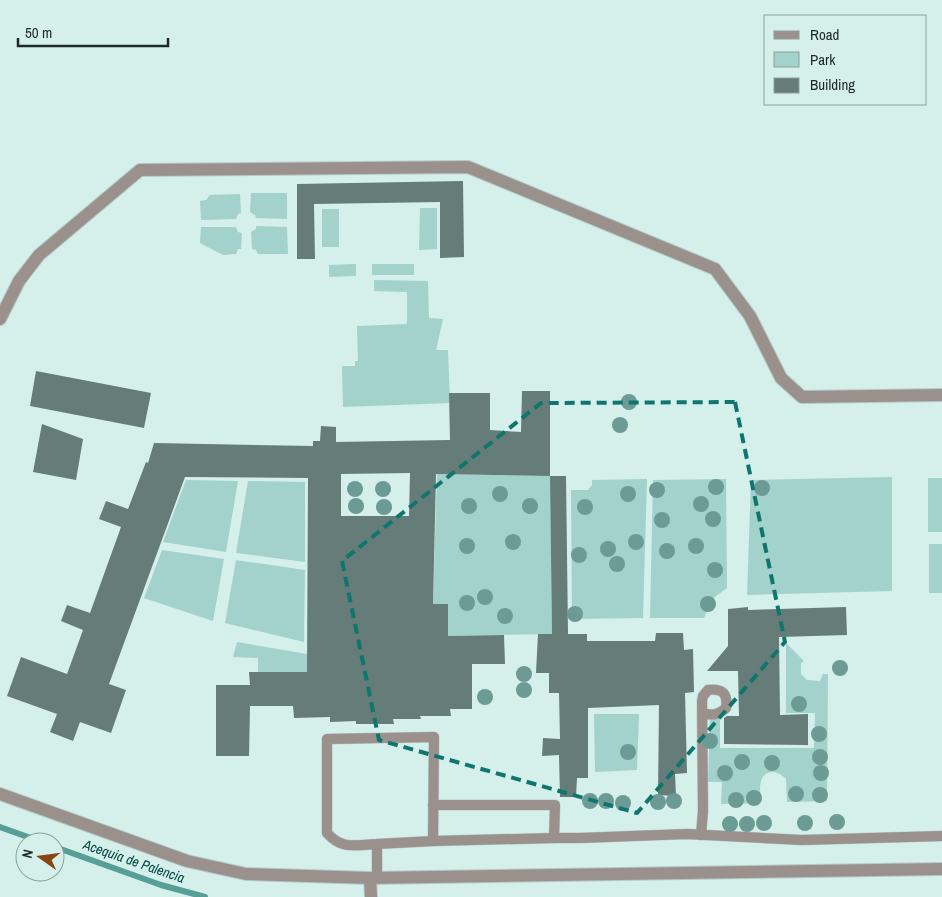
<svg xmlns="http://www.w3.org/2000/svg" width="942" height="897" viewBox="0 0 942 897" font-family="'Archivo Narrow',sans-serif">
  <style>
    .green { fill: #a2d2cb }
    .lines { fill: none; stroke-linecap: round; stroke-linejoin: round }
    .stream { stroke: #569f96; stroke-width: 6 }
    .building { fill: #657c79; fill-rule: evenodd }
    .service-casing { stroke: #b4cbc8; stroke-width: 11 }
    .minor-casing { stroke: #b4cbc8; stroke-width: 14 }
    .service { stroke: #9a918d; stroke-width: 10 }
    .minor { stroke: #9a918d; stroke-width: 12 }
    .tree { fill: #6c9b95 }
    .marked { fill: none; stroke: #0f766e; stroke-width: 4; stroke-dasharray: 10 6; stroke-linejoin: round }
    .labels { text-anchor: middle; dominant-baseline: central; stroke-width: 4.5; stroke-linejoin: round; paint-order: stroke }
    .water-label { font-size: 14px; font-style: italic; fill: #024943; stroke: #d5efeb }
  </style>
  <rect width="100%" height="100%" fill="#d5efeb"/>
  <g class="green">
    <path d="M 251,193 L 287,193 L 287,219 L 256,218 L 255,215 L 250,212 Z"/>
    <path d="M 240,194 L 241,213 L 238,214 L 236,219 L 201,220 L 200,201 L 206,200 L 210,195 Z"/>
    <path d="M 420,208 L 437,208 L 437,249 L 419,250 Z"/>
    <rect x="322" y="209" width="17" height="38"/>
    <path d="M 256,226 L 287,227 L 288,254 L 258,254 L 256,250 L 252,249 L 251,232 L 256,229 Z"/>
    <path d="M 201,227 L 236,227 L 238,232 L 242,233 L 241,249 L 238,249 L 236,254 L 223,255 L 200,243 Z"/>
    <path d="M 356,264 L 356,276 L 329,277 L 329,265 Z"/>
    <rect x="372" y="264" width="42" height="11"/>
    <path d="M 374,280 L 428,281 L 429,318 L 443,319 L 436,350 L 448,350 L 450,403 L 343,407 L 342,366 L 355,366 L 355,361 L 358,361 L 357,326 L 407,324 L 407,292 L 374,291 Z"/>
    <path d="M 437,474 L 550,476 L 552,634 L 448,636 L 448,604 L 433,604 Z"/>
    <path d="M 892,477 L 892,591 L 747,595 L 751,480 Z"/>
    <rect x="928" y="478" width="14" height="54"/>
    <path d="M 647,479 L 643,618 L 572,619 L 571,490 L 588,490 L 592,485 L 592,480 Z"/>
    <path d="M 726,479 L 727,588 L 712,599 L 704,618 L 650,618 L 653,480 Z"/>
    <path d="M 186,480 L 238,481 L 226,552 L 163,542 Z"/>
    <path d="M 248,481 L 305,482 L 305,562 L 236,553 Z"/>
    <rect x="929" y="544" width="13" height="49"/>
    <path d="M 162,550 L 224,559 L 213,621 L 144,598 Z"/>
    <path d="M 236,560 L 305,570 L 304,642 L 225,623 Z"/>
    <path d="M 237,642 L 307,654 L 307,672 L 258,672 L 258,658 L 233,657 Z"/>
    <path d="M 786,643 L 804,661 L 801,663 L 801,674 L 807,680 L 820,681 L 823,674 L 828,674 L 827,801 L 787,802 L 786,779 C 782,775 778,772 772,772 C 757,773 760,792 761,803 L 721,804 L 722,782 L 708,782 L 710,719 L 720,718 L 720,748 L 814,748 L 815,713 L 786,713 Z"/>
    <path d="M 594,714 L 639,714 L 637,770 L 595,772 Z"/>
  </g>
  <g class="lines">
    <g class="stream">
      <path d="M 0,827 L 42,842"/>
      <path d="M 55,847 L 161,885 L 205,897"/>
    </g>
  </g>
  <g class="building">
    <path d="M 463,181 L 464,257 L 440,258 L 440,202 L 314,204 L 315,259 L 297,259 L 297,184 Z"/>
    <path d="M 36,371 L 151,393 L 144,428 L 30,406 Z"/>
    <path d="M 522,391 L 550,391 L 550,476 L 436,474 L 433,604 L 448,604 L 448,636 L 504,635 L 505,664 L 472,664 L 472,709 L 450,709 L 451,716 L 420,716 L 421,719 L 393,719 L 394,724 L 356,724 L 356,721 L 330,722 L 330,717 L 294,718 L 293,706 L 250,706 L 249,756 L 216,756 L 216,685 L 250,685 L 249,672 L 307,672 L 308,478 L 185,477 L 109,684 L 126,690 L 111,733 L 80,722 L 73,741 L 50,732 L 57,714 L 7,696 L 21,657 L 67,674 L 83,630 L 61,621 L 67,605 L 90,613 L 121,527 L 99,519 L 106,501 L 128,509 L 146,462 L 148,463 L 154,443 L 313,446 L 313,441 L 320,441 L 321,426 L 336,427 L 336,442 L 450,440 L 449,393 L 490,393 L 490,430 L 521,432 ZM 410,473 L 409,516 L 341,516 L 341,474 Z"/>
    <path d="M 42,424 L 83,439 L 76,480 L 33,472 Z"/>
    <path d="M 550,476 L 566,476 L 568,634 L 587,634 L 587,641 L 655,641 L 656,633 L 683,633 L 684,650 L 693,649 L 694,692 L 685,693 L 687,773 L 675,774 L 676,796 L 658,795 L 659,705 L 588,708 L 588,778 L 577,778 L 576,797 L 560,797 L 559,755 L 542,756 L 543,738 L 560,739 L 559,693 L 549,693 L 549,673 L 536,673 L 538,634 L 552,634 Z"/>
    <path d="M 748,607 L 748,610 L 846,607 L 847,635 L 779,637 L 780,715 L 808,714 L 808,745 L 724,744 L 724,718 L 727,716 L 739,716 L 738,671 L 707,671 L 728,646 L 728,609 Z"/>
  </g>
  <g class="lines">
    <defs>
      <g id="service">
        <path d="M 701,835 L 703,811 L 702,701 L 703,696 L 708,690 C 723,688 728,694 726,708 C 718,715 712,716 703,713"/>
        <path d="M 554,838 L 580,838 L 687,834 L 802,840 L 942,836"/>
        <path d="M 433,841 L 554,838 L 555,805 L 433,805"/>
        <path d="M 377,844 C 355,845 342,850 327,833 L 327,739 L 434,737 L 433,841 L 377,844 L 377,878"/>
      </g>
      <g id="minor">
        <path d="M 0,319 L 19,281 L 39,255 L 140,170 L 468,167 L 715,269 L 750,316 L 781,378 L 802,397 L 942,395"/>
        <path d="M 0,794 L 187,861 L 246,874 L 370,878 L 371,897"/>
        <path d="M 370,878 L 942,869"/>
      </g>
    </defs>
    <use href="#service" class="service-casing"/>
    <use href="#minor" class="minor-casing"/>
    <use href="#service" class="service"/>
    <use href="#minor" class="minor"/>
  </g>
  <g class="tree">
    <circle cx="629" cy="402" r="8"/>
    <circle cx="620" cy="425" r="8"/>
    <circle cx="716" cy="487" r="8"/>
    <circle cx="762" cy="488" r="8"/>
    <circle cx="355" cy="489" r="8"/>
    <circle cx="383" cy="489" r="8"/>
    <circle cx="657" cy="490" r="8"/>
    <circle cx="500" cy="494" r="8"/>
    <circle cx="628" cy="494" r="8"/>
    <circle cx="701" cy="504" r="8"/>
    <circle cx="356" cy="506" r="8"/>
    <circle cx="469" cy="506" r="8"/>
    <circle cx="530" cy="506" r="8"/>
    <circle cx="384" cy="507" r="8"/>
    <circle cx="585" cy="507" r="8"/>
    <circle cx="713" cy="519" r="8"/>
    <circle cx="662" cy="520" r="8"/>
    <circle cx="513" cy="542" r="8"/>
    <circle cx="636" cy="542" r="8"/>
    <circle cx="467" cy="546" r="8"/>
    <circle cx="696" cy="546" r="8"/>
    <circle cx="608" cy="549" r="8"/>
    <circle cx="667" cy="551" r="8"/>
    <circle cx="579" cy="555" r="8"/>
    <circle cx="617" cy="564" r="8"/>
    <circle cx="715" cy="570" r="8"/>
    <circle cx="485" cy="597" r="8"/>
    <circle cx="467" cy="603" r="8"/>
    <circle cx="708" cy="604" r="8"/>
    <circle cx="575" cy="614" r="8"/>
    <circle cx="505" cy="616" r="8"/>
    <circle cx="840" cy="668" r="8"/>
    <circle cx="524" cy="674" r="8"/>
    <circle cx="524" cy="690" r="8"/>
    <circle cx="485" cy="697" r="8"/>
    <circle cx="799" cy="704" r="8"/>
    <circle cx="819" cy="734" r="8"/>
    <circle cx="710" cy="741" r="8"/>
    <circle cx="628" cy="752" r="8"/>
    <circle cx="820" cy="757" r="8"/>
    <circle cx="742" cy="762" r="8"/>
    <circle cx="772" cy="763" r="8"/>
    <circle cx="725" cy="773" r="8"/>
    <circle cx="821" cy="773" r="8"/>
    <circle cx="796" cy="794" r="8"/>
    <circle cx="820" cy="795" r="8"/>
    <circle cx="754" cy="798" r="8"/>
    <circle cx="736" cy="800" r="8"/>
    <circle cx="590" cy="801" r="8"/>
    <circle cx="606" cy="801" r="8"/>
    <circle cx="674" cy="801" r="8"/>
    <circle cx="658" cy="802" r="8"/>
    <circle cx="623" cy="803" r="8"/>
    <circle cx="837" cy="822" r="8"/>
    <circle cx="764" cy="823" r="8"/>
    <circle cx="805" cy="823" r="8"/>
    <circle cx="730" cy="824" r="8"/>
    <circle cx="747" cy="824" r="8"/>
  </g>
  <path class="marked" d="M 735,402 L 785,642 L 637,813 L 379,740 L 342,561 L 541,403 Z"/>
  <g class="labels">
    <g class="water-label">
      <text transform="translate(134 861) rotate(19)">Acequia de Palencia</text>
    </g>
  </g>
  <rect x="764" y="15" width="162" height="90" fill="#d5efeb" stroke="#8ca09d"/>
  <rect x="774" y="31" width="25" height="8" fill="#9a918d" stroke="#8ca09d"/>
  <text x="810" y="40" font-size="15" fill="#1f2927">Road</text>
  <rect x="774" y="52" width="25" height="15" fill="#a2d2cb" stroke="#8ca09d"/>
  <text x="810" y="65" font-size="15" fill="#1f2927">Park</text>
  <rect x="774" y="78" width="25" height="15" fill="#657c79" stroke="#8ca09d"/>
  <text x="810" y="90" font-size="15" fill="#1f2927">Building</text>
  <g transform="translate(40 857) rotate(284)"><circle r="24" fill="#d5efeb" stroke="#8ca09d"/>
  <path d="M0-4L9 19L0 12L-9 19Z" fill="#874513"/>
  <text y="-8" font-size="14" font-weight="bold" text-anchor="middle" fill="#1f2927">N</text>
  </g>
  <path d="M18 38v8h150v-8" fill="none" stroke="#1f2927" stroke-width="2.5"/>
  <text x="25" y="38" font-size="15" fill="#1f2927" stroke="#d5efeb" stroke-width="4" paint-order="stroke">50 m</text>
</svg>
